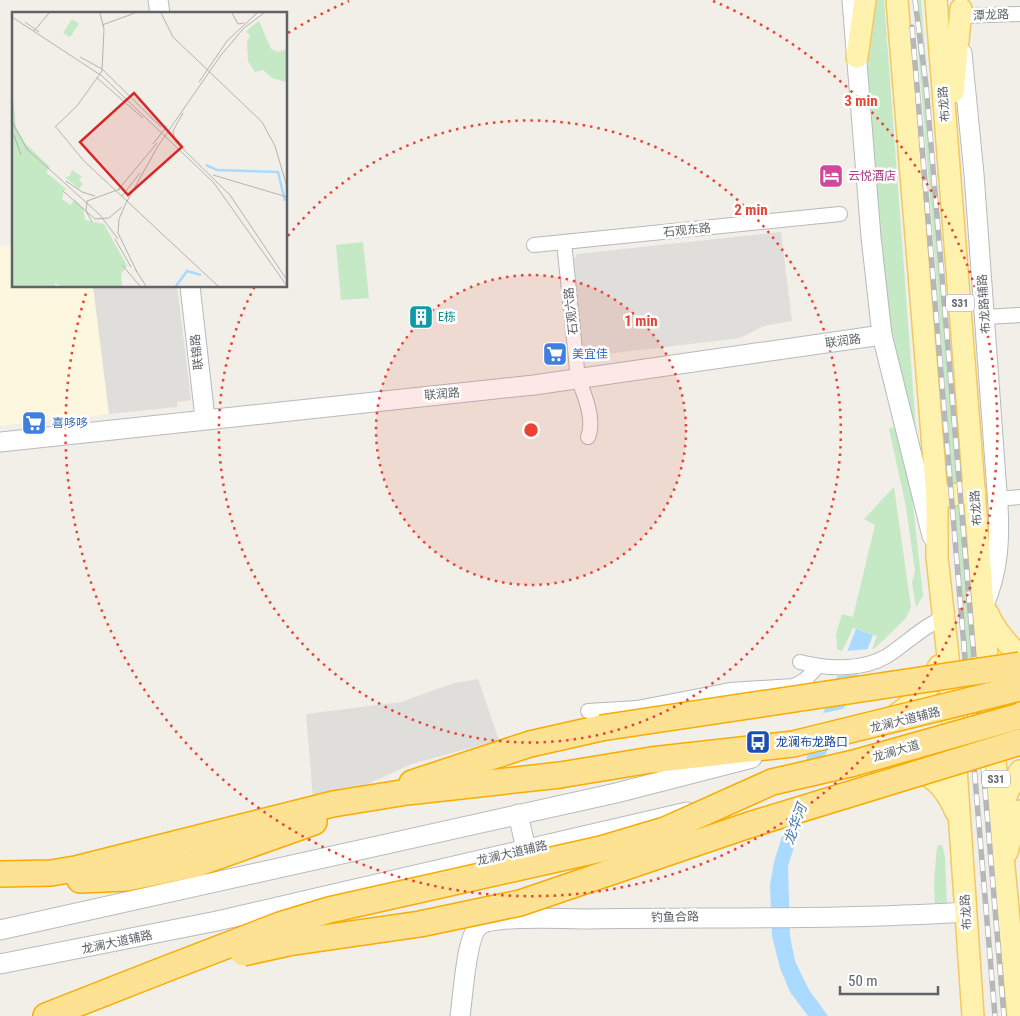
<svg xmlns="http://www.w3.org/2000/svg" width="1020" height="1016" viewBox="0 0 1020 1016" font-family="'Roboto Condensed','Noto Sans SC',sans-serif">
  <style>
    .commercial { fill: #fef7e0 }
    .industrial { fill: #e0deda }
    .green { fill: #c5e8c5 }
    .water { fill: #aadaff }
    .pier { fill: #f1efe8 }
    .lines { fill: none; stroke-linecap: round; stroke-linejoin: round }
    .street-casing { stroke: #b5b8bc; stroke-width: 16 }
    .secondary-casing { stroke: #b6babf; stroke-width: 21 }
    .primary-casing { stroke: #f2c960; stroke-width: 24 }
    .highway-casing { stroke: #f9ab00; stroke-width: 28 }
    .street { stroke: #fff; stroke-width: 14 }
    .secondary { stroke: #fff; stroke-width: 19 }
    .primary { stroke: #fff2af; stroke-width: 21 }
    .highway { stroke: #fde293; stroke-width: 25 }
    .rail-casing { stroke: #b6b7b8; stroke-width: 5.5 }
    .rail { stroke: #fff; stroke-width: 4; stroke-dasharray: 11; stroke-linecap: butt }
    .highway-bridge-casing { stroke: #f9ab00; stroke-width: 28; stroke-linecap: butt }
    .highway-bridge { stroke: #fde293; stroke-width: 25 }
    .ring { fill: none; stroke: #ea4335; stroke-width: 2.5; stroke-dasharray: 2.5 5 }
    .labels { text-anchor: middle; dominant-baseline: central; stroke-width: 5; stroke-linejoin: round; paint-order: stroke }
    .shield { fill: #fff; stroke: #8f9295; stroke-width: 1 }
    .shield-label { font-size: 11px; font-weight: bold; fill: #5f6368 }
    .street-label { font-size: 12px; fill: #5f6368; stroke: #fff }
    .hotel-label { font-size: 12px; fill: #b23c85; stroke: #fff; text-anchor: start }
    .culture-label { font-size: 12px; fill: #0d838f; stroke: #fff; text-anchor: start }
    .shop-label { font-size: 12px; fill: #366cbe; stroke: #fff; text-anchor: start }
    .transit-label { font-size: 12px; fill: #164399; stroke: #fff; text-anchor: start }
    .water-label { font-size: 14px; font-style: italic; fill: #4174aa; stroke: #fff }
    .inset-river { fill: none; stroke: #aadaff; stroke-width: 2.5 }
    .inset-road { fill: none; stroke: #b3b3b1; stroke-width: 1 }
    .view { fill: #d62828; fill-opacity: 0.15; stroke: #d62828; stroke-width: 2.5 }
    .inset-edge { fill: none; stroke: #5f6368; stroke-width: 2.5 }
    .centre { fill: #ea4335; stroke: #fff; stroke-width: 2.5 }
    .ring-label { font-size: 15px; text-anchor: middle; font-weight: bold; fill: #ea4335; stroke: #fff; stroke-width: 5; stroke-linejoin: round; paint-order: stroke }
  </style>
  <rect width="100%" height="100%" fill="#f1efe8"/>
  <path class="commercial" d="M 14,245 L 14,286 L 93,286 L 109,414 L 0,426 L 0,246 Z"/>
  <g class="industrial">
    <path d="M 781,232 L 792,321 L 764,326 L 740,338 L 590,356 L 583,355 L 574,259 L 577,254 Z"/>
    <path d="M 93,286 L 177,286 L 191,400 L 177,402 L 177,407 L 109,414 Z"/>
    <path d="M 478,679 L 499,740 L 412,764 L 363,786 L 313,798 L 306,714 L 401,702 L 454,683 Z"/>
  </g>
  <g class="green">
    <path d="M 872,0 L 884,0 L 918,457 L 886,303 L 867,78 Z"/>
    <path d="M 914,0 L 921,0 L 974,670 L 968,670 Z"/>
    <path d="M 363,242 L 369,298 L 341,300 L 336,245 Z"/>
    <path d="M 897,426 L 912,496 L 923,596 L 916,607 L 912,582 L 915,572 L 906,506 L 889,429 Z"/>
    <path d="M 894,487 L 911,607 L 906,618 L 875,648 L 872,649 L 877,636 L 853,628 L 842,651 L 837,649 L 836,634 L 842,614 L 853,617 L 875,525 L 864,519 Z"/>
    <path d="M 939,845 L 942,845 L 945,857 L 947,905 L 935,906 L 934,881 L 937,847 Z"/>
  </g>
  <path class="water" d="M 856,629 L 873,635 L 814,784 L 788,866 L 790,936 L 795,961 L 809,990 L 828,1016 L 808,1016 L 790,992 L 780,968 L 772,936 L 770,885 L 774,862 L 811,744 Z"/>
  <g class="pier">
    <path d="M 869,649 L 859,674 L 836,676 L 846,651 Z"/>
    <path d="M 846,708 L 841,721 L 815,726 L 820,714 Z"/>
    <path d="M 824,766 L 814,792 L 791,798 L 800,772 Z"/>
    <path d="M 805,822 L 803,827 L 781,834 L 782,829 Z"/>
  </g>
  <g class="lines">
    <defs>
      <g id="street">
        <path d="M 961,16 L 1020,14"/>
        <path d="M 564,242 L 578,379 C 585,395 595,420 588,437"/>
        <path d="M 534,245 L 840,214"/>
        <path d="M 985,317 L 1020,315"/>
        <path d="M 998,499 L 1020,497"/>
        <path d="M 800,662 C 827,669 862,671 887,656 C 907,643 923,626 945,617"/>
        <path d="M 588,711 L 637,708 L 730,690 L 794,686 L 805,680 L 817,667"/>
      </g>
      <g id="secondary">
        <path d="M 158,0 L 160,14"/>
        <path d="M 852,0 L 871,237 L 882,335 L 932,536"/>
        <path d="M 962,53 L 974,174 L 998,506 C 1000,542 998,572 984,605"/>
        <path d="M 190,286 L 205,418"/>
        <path d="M 0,442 L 534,385 L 882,335"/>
        <path d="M 518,814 L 526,849"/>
        <path d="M 0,930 L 616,793 L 752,758"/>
        <path d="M 0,964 L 217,921 L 687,812"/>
        <path d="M 460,1016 C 463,998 466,934 480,925 C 494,915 569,919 590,919 C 715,917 841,920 965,912"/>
      </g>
      <g id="primary">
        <path d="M 897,0 L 937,497 L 937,557 L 949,666 L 973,1016"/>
        <path d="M 936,0 L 1000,824 L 1018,1016"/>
        <path d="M 857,57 L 865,0"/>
        <path d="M 953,92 L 961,9"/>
        <path d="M 937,497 L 975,492"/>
        <path d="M 987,612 C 995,630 1006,643 1020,656"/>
        <path d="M 892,718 L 925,693 L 939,666"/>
        <path d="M 879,765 C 919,767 940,774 956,812"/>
        <path d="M 1002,809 L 1008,791 L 1020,771"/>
        <path d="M 1007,852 L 1013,829 L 1020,811"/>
      </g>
      <g id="highway">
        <path d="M 412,783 L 530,744 L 601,728"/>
        <path d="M 0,874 L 51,873 L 75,869 L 333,804 L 407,792 L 560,775 L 651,760 L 793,744"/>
        <path d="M 80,880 L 127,878 L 196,864 L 314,822"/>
        <path d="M 46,1016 L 158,972"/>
      </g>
    </defs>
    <use href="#street" class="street-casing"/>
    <use href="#secondary" class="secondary-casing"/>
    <use href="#primary" class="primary-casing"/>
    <use href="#highway" class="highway-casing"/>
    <use href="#street" class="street"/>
    <use href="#secondary" class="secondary"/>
    <use href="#primary" class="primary"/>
    <use href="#highway" class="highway"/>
    <defs>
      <g id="rail">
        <path d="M 915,0 L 926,85 L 1004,1016"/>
        <path d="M 912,27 L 995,1016"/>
      </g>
    </defs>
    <use href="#rail" class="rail-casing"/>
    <use href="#rail" class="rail"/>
    <defs>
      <g id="highway-bridge">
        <path d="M 601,728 L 1020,665"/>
        <path d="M 793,744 L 1020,688"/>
        <path d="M 243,953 L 288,943 L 420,924 L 520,903 L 749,825 L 1020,742"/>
        <path d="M 158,972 L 280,925 L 329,910 L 601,849 L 665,830 L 772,782 L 854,763 L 1020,716"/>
      </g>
    </defs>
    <use href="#highway-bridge" class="highway-bridge-casing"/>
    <use href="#highway-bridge" class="highway-bridge"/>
  </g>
  <circle cx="531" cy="430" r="155" fill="#ea4335" fill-opacity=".12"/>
  <g class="ring">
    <circle cx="531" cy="430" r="155"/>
    <path d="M288 236A311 311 0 1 1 255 286"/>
    <path d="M288 33A466 466 0 0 1 349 1M713 1A466 466 0 1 1 87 290"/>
  </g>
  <defs>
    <symbol id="hotel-square" viewBox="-11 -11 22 22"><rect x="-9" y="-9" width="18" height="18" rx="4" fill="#d1479c" stroke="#fff"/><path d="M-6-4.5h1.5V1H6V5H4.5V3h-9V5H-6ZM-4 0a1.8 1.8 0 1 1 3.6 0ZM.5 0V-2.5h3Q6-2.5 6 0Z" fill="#fff"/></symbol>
    <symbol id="building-square" viewBox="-11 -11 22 22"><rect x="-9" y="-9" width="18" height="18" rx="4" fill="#0f9aa8" stroke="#fff"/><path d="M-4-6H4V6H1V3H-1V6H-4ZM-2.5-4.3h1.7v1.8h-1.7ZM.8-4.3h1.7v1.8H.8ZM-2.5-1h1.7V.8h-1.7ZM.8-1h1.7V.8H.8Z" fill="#fff"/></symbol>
    <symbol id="supermarket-square" viewBox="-11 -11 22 22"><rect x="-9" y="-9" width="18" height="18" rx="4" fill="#3f7fe0" stroke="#fff"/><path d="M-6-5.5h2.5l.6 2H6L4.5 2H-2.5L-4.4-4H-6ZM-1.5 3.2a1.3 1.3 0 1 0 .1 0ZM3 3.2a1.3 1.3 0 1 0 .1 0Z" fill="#fff"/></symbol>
    <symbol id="bus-square" viewBox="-11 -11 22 22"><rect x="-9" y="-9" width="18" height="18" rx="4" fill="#1a4fb4" stroke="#fff"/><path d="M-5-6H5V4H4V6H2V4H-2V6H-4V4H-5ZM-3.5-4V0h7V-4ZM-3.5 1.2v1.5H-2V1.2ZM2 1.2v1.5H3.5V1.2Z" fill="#fff"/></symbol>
  </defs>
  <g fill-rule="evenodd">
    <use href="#hotel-square" x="817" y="162" width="28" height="28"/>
    <use href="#building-square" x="407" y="303" width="28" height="28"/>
    <use href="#supermarket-square" x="541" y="340" width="28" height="28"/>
    <use href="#supermarket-square" x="20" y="409" width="28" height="28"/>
    <use href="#bus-square" x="744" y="728" width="28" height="28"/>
  </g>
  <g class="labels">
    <g class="shield">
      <rect x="946" y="294.5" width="28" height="17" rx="4"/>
      <rect x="982" y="770.5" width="28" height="17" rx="4"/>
    </g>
    <g class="shield-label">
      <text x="960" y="303">S31</text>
      <text x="996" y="779">S31</text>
    </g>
    <g class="street-label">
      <text transform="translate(991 15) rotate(-3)">潭龙路</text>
      <text transform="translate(944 104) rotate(-95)">布龙路</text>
      <text transform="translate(687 230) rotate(-6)">石观东路</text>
      <text transform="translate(984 304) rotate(-94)">布龙路辅路</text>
      <text transform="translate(571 311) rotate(-96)">石观六路</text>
      <text transform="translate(843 341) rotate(-8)">联润路</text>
      <text transform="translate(197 352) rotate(-96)">联锦路</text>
      <text transform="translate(442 394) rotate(-5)">联润路</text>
      <text transform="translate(976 508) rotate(-95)">布龙路</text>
      <text transform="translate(905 720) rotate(-14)">龙澜大道辅路</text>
      <text transform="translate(896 751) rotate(-16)">龙澜大道</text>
      <text transform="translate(512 853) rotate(-13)">龙澜大道辅路</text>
      <text transform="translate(966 912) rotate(-94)">布龙路</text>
      <text transform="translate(675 917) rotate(-1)">钓鱼合路</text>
      <text transform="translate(117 942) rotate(-12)">龙澜大道辅路</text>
    </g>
    <g class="hotel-label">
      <text x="848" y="176">云悦酒店</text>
    </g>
    <g class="culture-label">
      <text x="438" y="317">E栋</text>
    </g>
    <g class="shop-label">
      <text x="572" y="354">美宜佳</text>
      <text x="52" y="423">喜哆哆</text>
    </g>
    <g class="transit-label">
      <text x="776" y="742">龙澜布龙路口</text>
    </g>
    <g class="water-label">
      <text transform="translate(795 824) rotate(-70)">龙华河</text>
    </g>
  </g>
  <g transform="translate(12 12)">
    <rect width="275" height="275" fill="#f1efe8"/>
    <path d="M 60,7 L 67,12 L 58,25 L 51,21 ZM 247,9 L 259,37 L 266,40 L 275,37 L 275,70 L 260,66 L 251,58 L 243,60 L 236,49 L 235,29 L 238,24 L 234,19 ZM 0,75 L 4,115 L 13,131 L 38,155 L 34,160 L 55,178 L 52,178 L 50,187 L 58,193 L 63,188 L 71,196 L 73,208 L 92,212 L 115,254 L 109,262 L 110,274 L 48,274 L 43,271 L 43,274 L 0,274 ZM 60,158 L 70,165 L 67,168 L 71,172 L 67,177 L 53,165 L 58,164 Z" fill="#c5e8c5"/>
    <path class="inset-river" d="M 194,153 L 205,158 L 266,160 L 273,189M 164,274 L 175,259 L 189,263"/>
    <path class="inset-road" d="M 149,1 L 161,25 L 250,110 L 263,134 L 275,175M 220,1 L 226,12 L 232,11M 0,5 L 90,64 L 202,171 L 275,274M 13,10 L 27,20M 90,13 L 123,1M 22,19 L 37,1M 68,45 L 90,57 L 149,115M 85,66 L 131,106M 187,70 L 215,29 L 245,1M 0,110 L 15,137 L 88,203 L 106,227M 43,114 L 72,149 L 206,274M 43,115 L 65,94 L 90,59 L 92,17 L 88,1M 2,123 L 9,143M 163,128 L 161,119 L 171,101M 163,129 L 218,183 L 275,268M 141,132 L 155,114M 201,163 L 275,185M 54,169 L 70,180 L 83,184M 106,178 L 145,131M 51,179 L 83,207 L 97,206 L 110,195M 110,184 L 128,161M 80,210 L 74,199 L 75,189 L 108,177M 103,227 L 119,255M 110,253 L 128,274M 123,257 L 134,274M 125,260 L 106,221 L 107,207 L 114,191 L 146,134 L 209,43 L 232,16 L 252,1"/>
    <path class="view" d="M 122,81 L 170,135 L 116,183 L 68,130 Z"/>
    <rect width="275" height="275" class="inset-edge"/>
  </g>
  <circle cx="531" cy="430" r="8" class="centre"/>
  <g class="ring-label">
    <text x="861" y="106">3 min</text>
    <text x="751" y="215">2 min</text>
    <text x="641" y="326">1 min</text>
  </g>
  <path d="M840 986v8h98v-8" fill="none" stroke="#5f6368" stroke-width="2.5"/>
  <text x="848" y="986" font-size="15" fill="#5f6368" stroke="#ffffff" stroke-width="4" paint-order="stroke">50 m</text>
</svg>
